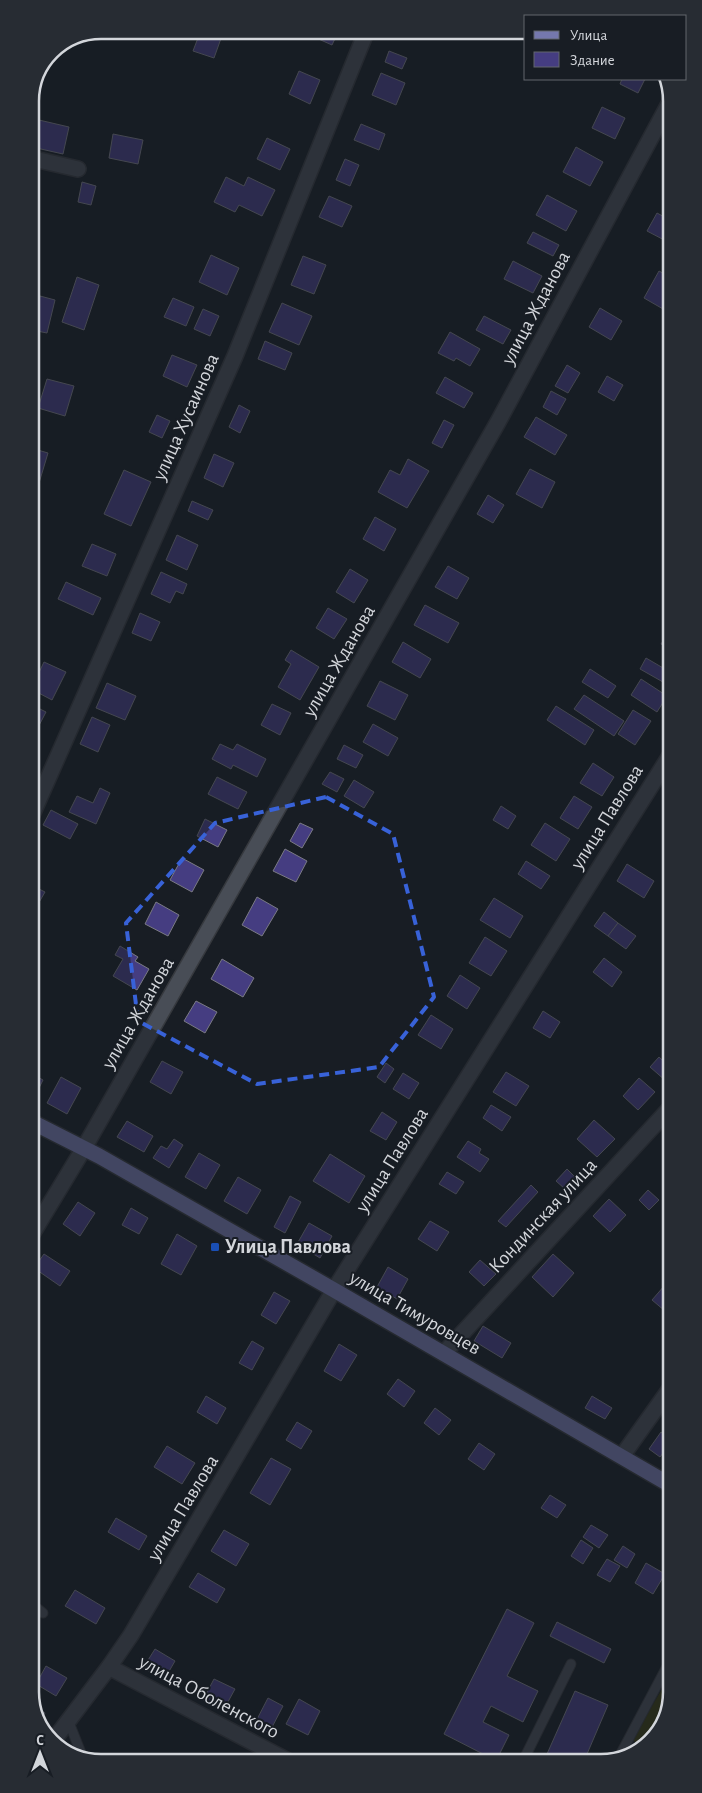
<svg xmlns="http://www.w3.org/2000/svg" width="702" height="1793" viewBox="0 0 702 1793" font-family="'Alegreya Sans',sans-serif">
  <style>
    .green { fill: #383a10 }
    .building { fill: #453d81; stroke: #7a7a84 }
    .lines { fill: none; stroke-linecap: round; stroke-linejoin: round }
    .lane-casing { stroke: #36393e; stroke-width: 11 }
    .street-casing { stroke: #36393e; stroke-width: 18 }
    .primary-casing { stroke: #36393e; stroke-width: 18 }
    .lane { stroke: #484d56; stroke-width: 9 }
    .street { stroke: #484d56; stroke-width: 15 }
    .primary { stroke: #7578ad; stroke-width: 15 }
    .marked { fill: none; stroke: #3862d8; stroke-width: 4; stroke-dasharray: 10 6; stroke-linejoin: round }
    .transit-dot { fill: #1a4fb4; stroke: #181d24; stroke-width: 2 }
    .labels { text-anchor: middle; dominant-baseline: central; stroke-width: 4; stroke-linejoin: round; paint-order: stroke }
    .street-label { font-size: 20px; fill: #d3d6db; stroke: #181d24 }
    .poi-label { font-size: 20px; font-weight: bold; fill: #d3d6db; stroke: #181d24; text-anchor: start }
    .rim { fill: none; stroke: #d3d6db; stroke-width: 2.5 }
  </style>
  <rect width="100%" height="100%" fill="#181d24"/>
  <path class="green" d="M 672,1672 L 672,1692 L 659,1730 L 655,1737 L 642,1746 L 632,1740 Z"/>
  <g class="building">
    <path d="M 171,30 L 189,30 L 188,35 Z"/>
    <path d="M 201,30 L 224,30 L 214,58 L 193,51 Z"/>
    <path d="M 317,30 L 333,30 L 338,32 L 332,45 L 314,37 Z"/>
    <path d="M 408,30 L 424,30 L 422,35 Z"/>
    <path d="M 389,51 L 407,58 L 402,69 L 385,62 Z"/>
    <path d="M 299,71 L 320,80 L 310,104 L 289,94 Z"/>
    <path d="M 381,73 L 405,83 L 396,105 L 372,95 Z"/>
    <path d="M 622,79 L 645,79 L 638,93 L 620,84 Z"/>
    <path d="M 602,107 L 625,118 L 615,139 L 592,128 Z"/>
    <path d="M 39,120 L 69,127 L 63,154 L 32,147 Z"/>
    <path d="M 361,124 L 385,134 L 379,150 L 354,140 Z"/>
    <path d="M 113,134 L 143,140 L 138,164 L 109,158 Z"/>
    <path d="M 267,138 L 290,149 L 280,170 L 257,159 Z"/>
    <path d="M 576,147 L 603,162 L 590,186 L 563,172 Z"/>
    <path d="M 345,159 L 359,165 L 350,186 L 336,180 Z"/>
    <path d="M 226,177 L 244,186 L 248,177 L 275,190 L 262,216 L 239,205 L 235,212 L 214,202 Z"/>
    <path d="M 82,182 L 96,186 L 91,205 L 78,202 Z"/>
    <path d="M 547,195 L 577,211 L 566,231 L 536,215 Z"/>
    <path d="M 329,196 L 352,206 L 342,227 L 319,217 Z"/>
    <path d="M 657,213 L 670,220 L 670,239 L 668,242 L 647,231 Z"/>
    <path d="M 533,232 L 559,245 L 553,256 L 527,243 Z"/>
    <path d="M 211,255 L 239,268 L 227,295 L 199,282 Z"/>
    <path d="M 303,256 L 326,265 L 314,294 L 291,285 Z"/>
    <path d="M 513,261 L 542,276 L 533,293 L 504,279 Z"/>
    <path d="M 659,271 L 670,277 L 670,313 L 644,298 Z"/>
    <path d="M 77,277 L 99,285 L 84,330 L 62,322 Z"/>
    <path d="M 40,296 L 55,300 L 47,333 L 32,330 Z"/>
    <path d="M 173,298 L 194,307 L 186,326 L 164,317 Z"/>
    <path d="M 282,303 L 312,316 L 299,345 L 269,332 Z"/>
    <path d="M 600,308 L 622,321 L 611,340 L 589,327 Z"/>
    <path d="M 203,309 L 219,316 L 210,336 L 194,329 Z"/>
    <path d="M 484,316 L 511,330 L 503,344 L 476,330 Z"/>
    <path d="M 450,332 L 480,349 L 470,366 L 456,358 L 454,361 L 438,353 Z"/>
    <path d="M 265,341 L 292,353 L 285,370 L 258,359 Z"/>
    <path d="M 172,355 L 197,365 L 187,387 L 163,376 Z"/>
    <path d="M 567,365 L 580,373 L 568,393 L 555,386 Z"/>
    <path d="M 607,376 L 623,385 L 614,401 L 598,392 Z"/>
    <path d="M 445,377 L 473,393 L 464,408 L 436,393 Z"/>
    <path d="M 47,379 L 74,386 L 65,416 L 38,408 Z"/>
    <path d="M 551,391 L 566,399 L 557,415 L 543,407 Z"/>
    <path d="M 239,405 L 250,411 L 240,433 L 229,427 Z"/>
    <path d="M 157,415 L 170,421 L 162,438 L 149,432 Z"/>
    <path d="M 536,417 L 567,435 L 555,455 L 524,437 Z"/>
    <path d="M 444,420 L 454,425 L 442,448 L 432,443 Z"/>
    <path d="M 31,448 L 48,453 L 39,483 L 31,481 Z"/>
    <path d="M 214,454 L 234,463 L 223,487 L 204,478 Z"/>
    <path d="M 408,459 L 429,471 L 407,508 L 378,492 L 390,470 L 400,475 Z"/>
    <path d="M 530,469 L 555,482 L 542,508 L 516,494 Z"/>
    <path d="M 124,470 L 151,482 L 131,526 L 104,514 Z"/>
    <path d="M 488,495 L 504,505 L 493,523 L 477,514 Z"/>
    <path d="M 192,501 L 213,510 L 208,520 L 188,511 Z"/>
    <path d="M 375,517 L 396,529 L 384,551 L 363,539 Z"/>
    <path d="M 177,535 L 198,545 L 187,570 L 166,560 Z"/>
    <path d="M 92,544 L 116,554 L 107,576 L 82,566 Z"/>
    <path d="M 448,566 L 469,578 L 457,599 L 435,587 Z"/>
    <path d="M 350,569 L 368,580 L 354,603 L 336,592 Z"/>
    <path d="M 161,572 L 187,584 L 183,594 L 176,591 L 170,603 L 151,594 Z"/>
    <path d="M 66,582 L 101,598 L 93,615 L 58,599 Z"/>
    <path d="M 425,605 L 459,623 L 448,643 L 414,625 Z"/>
    <path d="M 328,608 L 347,619 L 334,639 L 316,628 Z"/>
    <path d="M 140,613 L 160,622 L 151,641 L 132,633 Z"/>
    <path d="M 667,635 L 670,637 L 670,649 L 661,644 Z"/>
    <path d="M 403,642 L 431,659 L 420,678 L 392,662 Z"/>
    <path d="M 291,650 L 319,667 L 300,700 L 278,687 L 291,664 L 285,660 Z"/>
    <path d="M 646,658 L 670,672 L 670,686 L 640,669 Z"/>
    <path d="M 44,662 L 66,672 L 52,700 L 31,689 Z"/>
    <path d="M 590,669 L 616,686 L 608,698 L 582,682 Z"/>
    <path d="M 641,679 L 667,696 L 657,712 L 631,695 Z"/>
    <path d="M 380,681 L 408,695 L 395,720 L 367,706 Z"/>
    <path d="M 107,683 L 136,696 L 125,720 L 96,708 Z"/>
    <path d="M 584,695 L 624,721 L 614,736 L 574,709 Z"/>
    <path d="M 31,696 L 38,700 L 34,706 L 46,712 L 34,735 L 31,734 Z"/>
    <path d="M 272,704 L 291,713 L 280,735 L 261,725 Z"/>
    <path d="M 556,706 L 594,730 L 585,745 L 547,720 Z"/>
    <path d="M 633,710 L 651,721 L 635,745 L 618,734 Z"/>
    <path d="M 92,717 L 110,725 L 98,752 L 80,744 Z"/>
    <path d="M 373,724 L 398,738 L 388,756 L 363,742 Z"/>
    <path d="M 220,744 L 233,750 L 237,744 L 266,759 L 257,777 L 233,765 L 231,769 L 212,759 Z"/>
    <path d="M 344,745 L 363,755 L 356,768 L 337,759 Z"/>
    <path d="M 593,763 L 614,777 L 602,796 L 580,783 Z"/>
    <path d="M 330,772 L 344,779 L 337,792 L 322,784 Z"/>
    <path d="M 217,777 L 247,792 L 238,809 L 208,794 Z"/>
    <path d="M 354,780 L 374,792 L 364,808 L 344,796 Z"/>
    <path d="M 100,788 L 110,793 L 96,824 L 69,812 L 77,796 L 93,803 Z"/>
    <path d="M 574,796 L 592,807 L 578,829 L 560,818 Z"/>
    <path d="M 501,806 L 516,816 L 508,829 L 493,820 Z"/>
    <path d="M 51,810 L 78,824 L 70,839 L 43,825 Z"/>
    <path d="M 205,819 L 227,830 L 218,847 L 197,836 Z"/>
    <path d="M 300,823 L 313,829 L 302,848 L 290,841 Z"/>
    <path d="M 545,823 L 570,839 L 556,861 L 531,845 Z"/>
    <path d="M 285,849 L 307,861 L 296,882 L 273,871 Z"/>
    <path d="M 182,858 L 204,870 L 192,892 L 170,880 Z"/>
    <path d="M 526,861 L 550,876 L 541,889 L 518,874 Z"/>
    <path d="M 627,864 L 654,881 L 644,898 L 617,881 Z"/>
    <path d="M 31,885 L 45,892 L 34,911 L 31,910 Z"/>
    <path d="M 257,897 L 278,909 L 262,936 L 242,925 Z"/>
    <path d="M 494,898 L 523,916 L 510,938 L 480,920 Z"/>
    <path d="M 156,902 L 179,915 L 168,936 L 145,924 Z"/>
    <path d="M 604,912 L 618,923 L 608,936 L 594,926 Z"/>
    <path d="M 618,923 L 636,936 L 626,949 L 608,936 Z"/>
    <path d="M 485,937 L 507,951 L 491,976 L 469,963 Z"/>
    <path d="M 120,946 L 138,957 L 135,961 L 149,969 L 137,990 L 113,976 L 123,959 L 115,955 Z"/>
    <path d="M 604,958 L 622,972 L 612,987 L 593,972 Z"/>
    <path d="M 222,959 L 254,978 L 243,997 L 211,979 Z"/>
    <path d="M 460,975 L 480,988 L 467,1009 L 447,996 Z"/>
    <path d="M 196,1001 L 217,1012 L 205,1033 L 184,1021 Z"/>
    <path d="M 543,1011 L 560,1022 L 550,1038 L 533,1028 Z"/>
    <path d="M 431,1015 L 453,1029 L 441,1049 L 418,1035 Z"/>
    <path d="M 659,1057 L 671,1068 L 671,1075 L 666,1081 L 650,1067 Z"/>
    <path d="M 162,1061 L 183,1072 L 171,1094 L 150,1082 Z"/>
    <path d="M 386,1063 L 394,1069 L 385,1083 L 377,1077 Z"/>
    <path d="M 506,1072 L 529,1086 L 516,1106 L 493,1092 Z"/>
    <path d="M 403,1073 L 419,1083 L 409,1099 L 393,1089 Z"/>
    <path d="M 32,1074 L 43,1080 L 33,1100 L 32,1099 Z"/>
    <path d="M 61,1077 L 81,1088 L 67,1114 L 47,1103 Z"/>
    <path d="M 639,1078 L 655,1092 L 638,1110 L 623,1096 Z"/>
    <path d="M 491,1105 L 511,1117 L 502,1131 L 483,1118 Z"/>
    <path d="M 382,1112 L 397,1122 L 386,1140 L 370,1131 Z"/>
    <path d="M 594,1120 L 615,1139 L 597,1157 L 577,1139 Z"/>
    <path d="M 127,1121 L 153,1136 L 144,1152 L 117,1137 Z"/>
    <path d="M 174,1139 L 183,1145 L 169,1168 L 153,1158 L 161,1146 L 167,1149 Z"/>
    <path d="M 468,1141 L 481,1149 L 479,1153 L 489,1159 L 480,1172 L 457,1157 Z"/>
    <path d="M 199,1153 L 220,1165 L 206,1189 L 185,1177 Z"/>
    <path d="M 330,1154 L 365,1176 L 349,1203 L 313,1181 Z"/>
    <path d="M 32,1157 L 39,1162 L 32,1174 Z"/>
    <path d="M 567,1169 L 576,1178 L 565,1189 L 556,1181 Z"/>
    <path d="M 447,1172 L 464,1182 L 456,1194 L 439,1184 Z"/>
    <path d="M 238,1177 L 261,1190 L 247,1214 L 224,1201 Z"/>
    <path d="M 531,1185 L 538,1192 L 506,1227 L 498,1221 Z"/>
    <path d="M 648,1190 L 659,1200 L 649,1210 L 639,1200 Z"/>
    <path d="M 290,1196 L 301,1202 L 285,1233 L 274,1227 Z"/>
    <path d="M 609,1199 L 626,1215 L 610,1232 L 593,1216 Z"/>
    <path d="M 78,1202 L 95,1213 L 80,1236 L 63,1224 Z"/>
    <path d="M 131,1208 L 148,1218 L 139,1234 L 122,1225 Z"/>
    <path d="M 430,1221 L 449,1232 L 437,1251 L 418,1239 Z"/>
    <path d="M 309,1223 L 332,1236 L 320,1258 L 297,1244 Z"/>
    <path d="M 177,1234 L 197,1246 L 181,1275 L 161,1264 Z"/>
    <path d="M 44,1254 L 70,1271 L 60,1286 L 34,1268 Z"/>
    <path d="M 553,1254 L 574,1273 L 553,1297 L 532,1277 Z"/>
    <path d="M 480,1260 L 496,1274 L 484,1286 L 469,1272 Z"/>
    <path d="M 388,1267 L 408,1279 L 397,1299 L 377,1287 Z"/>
    <path d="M 671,1278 L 671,1316 L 652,1300 Z"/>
    <path d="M 274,1292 L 290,1301 L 276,1324 L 261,1315 Z"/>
    <path d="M 483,1326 L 511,1343 L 502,1358 L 474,1341 Z"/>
    <path d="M 252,1341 L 264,1348 L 252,1370 L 239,1363 Z"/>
    <path d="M 339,1344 L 357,1355 L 341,1381 L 324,1371 Z"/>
    <path d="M 398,1379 L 415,1391 L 404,1407 L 387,1394 Z"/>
    <path d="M 206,1396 L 226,1408 L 217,1424 L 197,1412 Z"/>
    <path d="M 592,1396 L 612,1408 L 605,1419 L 585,1408 Z"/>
    <path d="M 435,1408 L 451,1420 L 439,1435 L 424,1423 Z"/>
    <path d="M 297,1422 L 312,1431 L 301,1449 L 286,1440 Z"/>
    <path d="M 661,1432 L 672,1441 L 660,1457 L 649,1449 Z"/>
    <path d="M 479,1443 L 495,1454 L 484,1470 L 468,1459 Z"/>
    <path d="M 167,1446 L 195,1463 L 182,1484 L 154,1467 Z"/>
    <path d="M 271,1458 L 291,1469 L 270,1505 L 250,1493 Z"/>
    <path d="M 550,1495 L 566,1505 L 557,1518 L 541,1508 Z"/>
    <path d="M 116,1518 L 147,1536 L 139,1550 L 108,1532 Z"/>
    <path d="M 591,1525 L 608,1535 L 599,1548 L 583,1537 Z"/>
    <path d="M 224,1530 L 249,1544 L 236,1566 L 211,1551 Z"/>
    <path d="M 581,1540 L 593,1548 L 583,1564 L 571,1556 Z"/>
    <path d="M 623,1546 L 635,1554 L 627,1568 L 614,1560 Z"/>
    <path d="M 607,1559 L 620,1566 L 610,1582 L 597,1575 Z"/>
    <path d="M 646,1563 L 665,1574 L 653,1594 L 635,1583 Z"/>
    <path d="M 198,1573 L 225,1589 L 217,1603 L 189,1587 Z"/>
    <path d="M 75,1590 L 105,1608 L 96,1624 L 65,1606 Z"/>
    <path d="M 507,1609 L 534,1623 L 507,1676 L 538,1691 L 523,1722 L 491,1706 L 483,1722 L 509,1735 L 496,1761 L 483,1761 L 485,1755 L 444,1734 Z"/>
    <path d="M 557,1622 L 611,1649 L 604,1663 L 550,1636 Z"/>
    <path d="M 155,1649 L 175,1661 L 164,1680 L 143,1668 Z"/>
    <path d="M 46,1666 L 67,1678 L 56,1696 L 36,1684 Z"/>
    <path d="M 214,1679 L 235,1689 L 223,1711 L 203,1700 Z"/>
    <path d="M 575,1691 L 608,1705 L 584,1761 L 564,1761 L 547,1754 Z"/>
    <path d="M 268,1698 L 283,1706 L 269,1733 L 254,1725 Z"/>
    <path d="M 299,1699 L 320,1711 L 308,1735 L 286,1724 Z"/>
    <path d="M 32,1706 L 45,1713 L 40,1722 L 33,1711 Z"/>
  </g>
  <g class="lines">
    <defs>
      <g id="lane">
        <path d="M 32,1604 L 43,1613"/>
        <path d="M 68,1720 L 83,1758"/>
        <path d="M 619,1757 L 672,1657"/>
        <path d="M 523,1761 L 571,1664"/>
      </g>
      <g id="street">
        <path d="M 30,158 L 78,169"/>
        <path d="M 31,817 L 235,356 L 367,30"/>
        <path d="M 32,1234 L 84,1148 L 498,422 L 670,102"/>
        <path d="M 444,1353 L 671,1107"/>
        <path d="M 622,1456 L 672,1386"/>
        <path d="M 109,1667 L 290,1762"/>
        <path d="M 53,1741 L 109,1667 L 131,1635 L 334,1290 L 671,754"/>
      </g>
      <path id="primary" d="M 32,1122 L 99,1156 L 334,1290 L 672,1486"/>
    </defs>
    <use href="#lane" class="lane-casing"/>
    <use href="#street" class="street-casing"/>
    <use href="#primary" class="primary-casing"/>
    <use href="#lane" class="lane"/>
    <use href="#street" class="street"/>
    <use href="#primary" class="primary"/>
  </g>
  <path d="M0 0H702V1793H0ZM 326,797 L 393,834 L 434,997 L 379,1067 L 257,1084 L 138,1021 L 126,923 L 215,823 Z" fill="#181d24" fill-opacity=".55" fill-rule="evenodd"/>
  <path class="marked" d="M 326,797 L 393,834 L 434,997 L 379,1067 L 257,1084 L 138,1021 L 126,923 L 215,823 Z"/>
  <rect class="transit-dot" x="210" y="1242" width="10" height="10" rx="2.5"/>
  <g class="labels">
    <g class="street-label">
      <text transform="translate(536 308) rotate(-62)">улица Жданова</text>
      <text transform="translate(186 417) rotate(-66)">улица Хусаинова</text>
      <text transform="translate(339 661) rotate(-60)">улица Жданова</text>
      <text transform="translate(607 817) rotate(-58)">улица Павлова</text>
      <text transform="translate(138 1013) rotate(-60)">улица Жданова</text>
      <text transform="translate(392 1160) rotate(-58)">улица Павлова</text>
      <text transform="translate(543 1216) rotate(-47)">Кондинская улица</text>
      <text transform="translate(415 1313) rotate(30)">улица Тимуровцев</text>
      <text transform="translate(183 1508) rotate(-59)">улица Павлова</text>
      <text transform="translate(209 1697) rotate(28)">улица Оболенского</text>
    </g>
    <g class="poi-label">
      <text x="225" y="1247">Улица Павлова</text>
    </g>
  </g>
  <path d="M0 0H702V1793H0ZM101 39H601A62 62 0 0 1 663 101V1692A62 62 0 0 1 601 1754H101A62 62 0 0 1 39 1692V101A62 62 0 0 1 101 39Z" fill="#272c33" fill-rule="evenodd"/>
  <path class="rim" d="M101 39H601A62 62 0 0 1 663 101V1692A62 62 0 0 1 601 1754H101A62 62 0 0 1 39 1692V101A62 62 0 0 1 101 39Z"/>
  <rect x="524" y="15" width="162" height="65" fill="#181d24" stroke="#63676d"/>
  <rect x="534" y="31" width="25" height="8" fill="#7578ad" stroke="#63676d"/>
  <text x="570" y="40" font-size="15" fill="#d3d6db">Улица</text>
  <rect x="534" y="52" width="25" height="15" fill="#453d81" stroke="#63676d"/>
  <text x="570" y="65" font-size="15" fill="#d3d6db">Здание</text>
  <g transform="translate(40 1753)" stroke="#181d24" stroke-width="4" paint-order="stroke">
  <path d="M0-4L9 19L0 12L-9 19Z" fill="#d3d6db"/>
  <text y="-8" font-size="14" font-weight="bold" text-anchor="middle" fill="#d3d6db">С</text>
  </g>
</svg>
